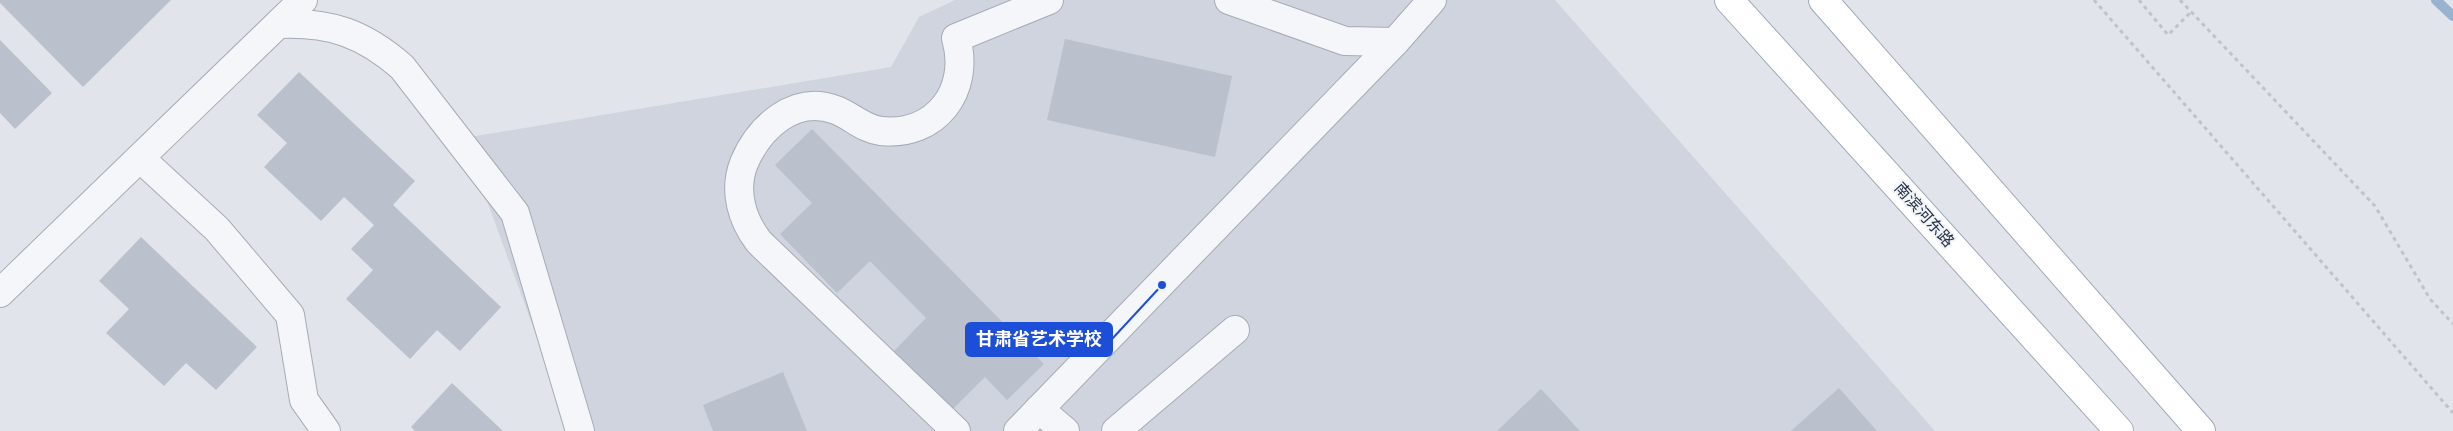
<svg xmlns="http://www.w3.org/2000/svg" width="2453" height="431" viewBox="0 0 2453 431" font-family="'Source Sans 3','Noto Sans SC',sans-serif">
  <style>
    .built { fill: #cfd4de }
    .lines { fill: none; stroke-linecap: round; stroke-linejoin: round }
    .stream { stroke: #98b2cf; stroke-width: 10 }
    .building { fill: #bac1cc }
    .minor-casing { stroke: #a5acb6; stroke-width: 30 }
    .major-casing { stroke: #9fa9b8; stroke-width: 30 }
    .path { stroke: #bfc3ca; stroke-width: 3; stroke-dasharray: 4 4; stroke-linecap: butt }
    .minor { stroke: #f4f6f9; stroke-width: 28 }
    .major { stroke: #fff; stroke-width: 28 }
    .labels { text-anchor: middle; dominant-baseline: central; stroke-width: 4; stroke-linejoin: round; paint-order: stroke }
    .street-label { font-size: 16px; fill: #273245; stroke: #f1f4f8 }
    .leader { fill: none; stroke: #1d4ed8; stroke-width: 2 }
    .callout-dot { fill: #1d4ed8; stroke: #f1f4f8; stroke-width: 2 }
    .callout { fill: #1d4ed8; stroke: #1d4ed8; stroke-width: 2 }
    .callout-label { font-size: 18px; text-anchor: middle; font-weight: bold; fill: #fff }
  </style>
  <rect width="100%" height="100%" fill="#e1e5eb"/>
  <path class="built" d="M 955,0 L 1555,0 L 1935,431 L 571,431 L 464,138 L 891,67 L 919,17 Z"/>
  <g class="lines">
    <path class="stream" d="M 2436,0 L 2453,16"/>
  </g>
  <g class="building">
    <path d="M 0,0 L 171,0 L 83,87 L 0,3 Z"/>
    <path d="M 1065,39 L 1232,76 L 1215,157 L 1047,120 Z"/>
    <path d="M 0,40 L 52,93 L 15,129 L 0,113 Z"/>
    <path d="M 299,72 L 415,181 L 393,205 L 501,307 L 460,351 L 437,330 L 410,359 L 346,299 L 373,270 L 351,249 L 374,225 L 344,197 L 321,221 L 264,167 L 287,143 L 257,115 Z"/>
    <path d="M 812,129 L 1044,364 L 1007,400 L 985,377 L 952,410 L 894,351 L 926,318 L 870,261 L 837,293 L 780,234 L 812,203 L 775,165 Z"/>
    <path d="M 141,237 L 257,347 L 216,390 L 186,363 L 164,386 L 106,333 L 129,309 L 99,281 Z"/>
    <path d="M 783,372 L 807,431 L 713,431 L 703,405 Z"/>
    <path d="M 452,383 L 503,431 L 415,431 L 411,427 Z"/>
    <path d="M 1839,388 L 1877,431 L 1791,431 Z"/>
    <path d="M 1541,389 L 1580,431 L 1497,431 Z"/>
  </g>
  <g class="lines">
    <defs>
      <g id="minor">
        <path d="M 1229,0 L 1345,41 L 1395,42"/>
        <path d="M 279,24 C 330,22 363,33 402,67 L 515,213 L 580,431"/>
        <path d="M 140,158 L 217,229 L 290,315 L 304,400 L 326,431"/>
        <path d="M 0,293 L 303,0"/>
        <path d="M 1039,409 L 1065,431"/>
        <path d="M 956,431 L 759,242 C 742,220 733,191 744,163 C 759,128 794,94 836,110 C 852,116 863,129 881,131 C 936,137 971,90 956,38 L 1049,0"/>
        <path d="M 1018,431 L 1395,42 L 1432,0"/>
        <path d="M 1116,431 L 1235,330"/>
      </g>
      <g id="major">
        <path d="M 1729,0 L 2119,431"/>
        <path d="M 1823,0 L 2201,431"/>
      </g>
    </defs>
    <use href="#minor" class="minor-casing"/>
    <use href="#major" class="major-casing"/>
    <g class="path">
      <path d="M 2094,0 L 2453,413"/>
      <path d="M 2139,0 L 2168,35 L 2191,12"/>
      <path d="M 2180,0 L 2375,206 L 2430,299 L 2453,324"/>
    </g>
    <use href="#minor" class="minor"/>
    <use href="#major" class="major"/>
  </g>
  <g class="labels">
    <g class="street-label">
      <text transform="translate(1924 215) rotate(48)">南滨河东路</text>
    </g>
  </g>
  <path class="leader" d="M1162 285L1112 339"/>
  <circle class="callout-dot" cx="1162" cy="285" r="5"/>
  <rect class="callout" x="966" y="323" width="146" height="33" rx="5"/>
  <g class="callout-label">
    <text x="1039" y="345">甘肃省艺术学校</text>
  </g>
</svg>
